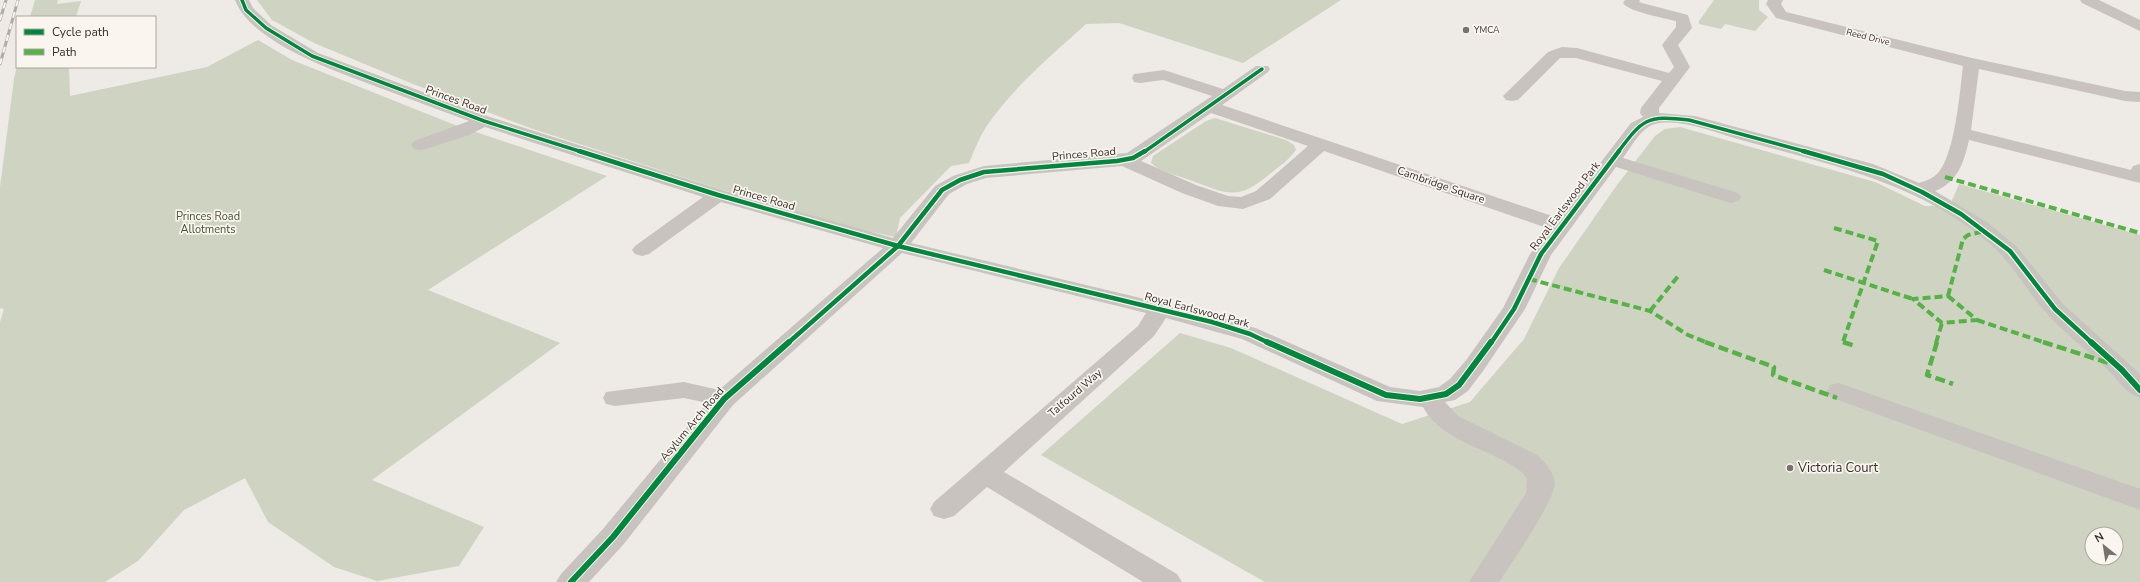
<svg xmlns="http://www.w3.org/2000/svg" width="2140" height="582" viewBox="0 0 2140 582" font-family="'Nunito Sans',sans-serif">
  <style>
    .green { fill: #cfd3c1; fill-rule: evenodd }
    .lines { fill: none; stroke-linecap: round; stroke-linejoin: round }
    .minor { fill: #c8c3bf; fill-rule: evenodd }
    .rail-casing { stroke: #b0aca9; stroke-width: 3 }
    .rail { stroke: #faf5ef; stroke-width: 2; stroke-dasharray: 6; stroke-linecap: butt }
    .quiet-far1 { stroke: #56b246; stroke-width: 4; stroke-dasharray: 8 4; stroke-linecap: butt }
    .quiet { stroke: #56b246; stroke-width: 4.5; stroke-dasharray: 10 4.5; stroke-linecap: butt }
    .cycleway-far2-casing { stroke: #faf5ef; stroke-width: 5.5 }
    .cycleway-far1-casing { stroke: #faf5ef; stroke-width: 7 }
    .cycleway-casing { stroke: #faf5ef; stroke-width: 8 }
    .cycleway-far2 { stroke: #00873e; stroke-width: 3.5 }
    .cycleway-far1 { stroke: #00873e; stroke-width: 4.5 }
    .cycleway { stroke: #00873e; stroke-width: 6 }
    .poi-dot { fill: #78716d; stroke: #faf5ef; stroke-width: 1.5 }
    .labels { text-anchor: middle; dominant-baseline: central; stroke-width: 3.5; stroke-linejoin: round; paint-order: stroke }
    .far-poi-label { font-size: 9px; fill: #39302c; stroke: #faf5ef; text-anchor: start }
    .far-street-label { font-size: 9px; fill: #39302c; stroke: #faf5ef }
    .street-label { font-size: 11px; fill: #39302c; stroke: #faf5ef }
    .park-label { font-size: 11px; fill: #485532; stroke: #faf5ef }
    .near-poi-label { font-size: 13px; fill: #39302c; stroke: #faf5ef; text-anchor: start }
  </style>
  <rect width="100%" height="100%" fill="#eeeae6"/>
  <g class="green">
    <path d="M 35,0 L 58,0 L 57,4 L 81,1 L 76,17 L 30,17 Z"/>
    <path d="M 257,0 L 1341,0 L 1243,63 L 1119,23 L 1086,24 C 1051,56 1012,88 986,127 C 979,138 974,151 969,163 L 951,166 L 900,218 L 896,237 L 863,230 L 719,189 L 533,129 L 413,84 L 314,43 L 272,20 Z"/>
    <path d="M 1714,0 L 1759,0 L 1759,10 L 1768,17 L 1755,31 L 1725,24 L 1721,29 L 1699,24 L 1699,21 Z"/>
    <path d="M 258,40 L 292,60 L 455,125 L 607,176 L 428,290 L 560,343 L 372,480 L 484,527 L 459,566 L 377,581 L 334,567 L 268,522 L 245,478 L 184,510 L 138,561 L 105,582 L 0,582 L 0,322 L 4,309 L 0,308 L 0,187 L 14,79 L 17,66 L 69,67 L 70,96 L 207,67 Z"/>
    <path d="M 1215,118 L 1286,140 L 1294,145 L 1296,150 C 1289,160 1280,166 1271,173 C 1236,203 1227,193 1187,179 C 1175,175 1161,172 1151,163 L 1153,156 L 1206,121 Z"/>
    <path d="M 1680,127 L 1875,182 L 1925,206 L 1950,205 L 1959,184 L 2140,235 L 2140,582 L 1265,582 L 1041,455 L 1180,333 L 1231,348 L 1402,424 L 1470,402 L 1524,339 L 1559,268 L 1617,185 L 1655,136 L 1665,129 ZM 2092,534 L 2116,534 L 2116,558 L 2092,558 Z"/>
  </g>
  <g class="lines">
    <g class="minor">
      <path d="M 235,0 L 249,0 L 253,8 L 271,25 L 318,53 L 490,117 L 725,191 L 893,238 L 935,186 L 953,176 L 984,166 L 1127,153 L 1212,96 L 1163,80 L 1140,83 L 1134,82 L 1132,78 L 1134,74 L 1164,70 L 1223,89 L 1256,66 L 1268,66 L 1270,69 L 1268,72 L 1222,105 L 1558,218 L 1631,123 L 1643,117 L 1640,113 L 1641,108 L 1662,81 L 1576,58 L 1560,58 L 1518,100 L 1512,101 L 1506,100 L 1503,96 L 1548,52 L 1562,47 L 1577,48 L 1669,73 L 1674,67 L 1662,45 L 1676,27 L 1676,21 C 1664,18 1629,12 1623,3 L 1625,0 L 1640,0 L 1639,2 L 1642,3 L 1688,15 L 1692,28 L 1678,45 L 1690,67 L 1659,108 L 1659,113 L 1695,116 L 1873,164 L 1919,183 C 1926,181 1933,178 1938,173 C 1955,154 1960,91 1963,66 L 1776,18 L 1766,4 L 1768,0 L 1783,0 L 1781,4 L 1786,12 L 1972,58 L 2125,91 L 2140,92 L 2140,102 L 2125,101 L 1979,69 L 1971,130 L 2131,170 L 2133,166 L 2140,164 L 2140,183 L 1969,140 C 1964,162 1958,182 1935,191 L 1987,222 L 2017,247 L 2063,304 L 2140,374 L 2140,398 C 2126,394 2118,380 2108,370 C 2089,351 2066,335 2048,315 C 2027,292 2014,265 1990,244 C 1920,183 1829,164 1741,140 C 1715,133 1682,118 1655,124 C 1641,128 1632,146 1623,158 L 1738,193 L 1741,197 L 1738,201 L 1731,203 L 1724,201 L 1616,167 L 1551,255 L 1525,309 L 1483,371 L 1468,391 L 1455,400 L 1445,402 L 1458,416 L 1537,455 C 1545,462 1554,472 1555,483 C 1555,500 1511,564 1499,582 L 1469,582 L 1526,493 L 1527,479 L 1523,473 C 1493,449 1441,442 1423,407 L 1377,401 L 1242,339 L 1166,318 L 1154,336 L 1004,472 L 1177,574 L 1182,582 L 1143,582 L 987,487 L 954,516 L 944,519 L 934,516 L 930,509 L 934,502 L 1138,326 L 1146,313 L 902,253 L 733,405 L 623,545 L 589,582 L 556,582 L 561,574 L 603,529 L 707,403 L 684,398 L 615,406 L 606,404 L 603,398 L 606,392 L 684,382 L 719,390 L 883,248 L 721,202 L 649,254 L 642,256 L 635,254 L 632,250 L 635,246 L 703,197 L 485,127 L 469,135 L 426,149 L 420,150 L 414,149 L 411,145 L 414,141 L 469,121 C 439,110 410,99 380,88 C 338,72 252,44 235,0 ZM 1211,113 L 1308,146 L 1256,191 L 1241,197 L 1228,196 L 1196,185 L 1141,161 ZM 1324,151 L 1550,229 L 1530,254 L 1503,308 L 1467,359 L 1450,379 L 1439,387 L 1420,391 L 1390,387 L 1258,329 L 1220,317 L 911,243 L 949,194 L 967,184 L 986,178 L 1122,166 L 1182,193 L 1218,206 L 1243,209 L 1270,199 Z"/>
      <path d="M 2080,0 L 2099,0 L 2140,20 L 2140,31 L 2082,3 Z"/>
      <path d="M 1839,383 L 2140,489 L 2140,510 L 1830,397 L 1827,391 L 1830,385 Z"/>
    </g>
    <defs>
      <g id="rail">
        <path d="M 0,20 L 6,0"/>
        <path d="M 0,64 L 18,0"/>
      </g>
    </defs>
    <use href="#rail" class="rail-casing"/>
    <use href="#rail" class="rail"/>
    <g class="quiet-far1">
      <path d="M 1945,177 L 2140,233"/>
      <path d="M 1834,228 L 1878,241 L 1843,342 L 1845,343"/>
      <path d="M 1824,270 L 1913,299"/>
      <path d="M 1529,279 L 1650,311 L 1688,335 L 1708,343"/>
      <path d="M 1948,296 L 1977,320 L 1942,323 L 1913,299 Z"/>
      <path d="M 1948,296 L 1963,239 L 1968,235 L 1985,231"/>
      <path d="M 1650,311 L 1679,275"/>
      <path d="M 1977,320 L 2046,343"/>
      <path d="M 1936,343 L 1942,323"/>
    </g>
    <g class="quiet">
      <path d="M 1705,342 L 1774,367 L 1773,375 L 1837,398"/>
      <path d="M 1843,342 L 1855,346"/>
      <path d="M 1937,342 L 1927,375 L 1953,384"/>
      <path d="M 2043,342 L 2112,364"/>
    </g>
    <defs>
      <g id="cycleway-far2">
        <path d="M 242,0 L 246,10 L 266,28 L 312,56 L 484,121 L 582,152"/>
        <path d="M 1144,152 L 1262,69"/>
        <path d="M 1618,152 C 1643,119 1646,115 1689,120 L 1807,152"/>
      </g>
      <g id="cycleway-far1">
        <path d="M 579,151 L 718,195 L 898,246 L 1212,322 L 1250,334 L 1269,343"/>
        <path d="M 1803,151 L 1883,174 L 1922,192 L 1961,214 L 2010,251 L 2055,309 L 2092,343"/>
        <path d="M 788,343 L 898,246 L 942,190 L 960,180 L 984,172 L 1117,161 L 1133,158 L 1145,151"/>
        <path d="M 1491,343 L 1514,309 L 1541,254 L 1619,151"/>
      </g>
      <g id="cycleway">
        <path d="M 1267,342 L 1386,395 L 1420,399 L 1446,394 L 1459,385 L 1491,342"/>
        <path d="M 2091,342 L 2122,370 L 2140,390"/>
        <path d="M 571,582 L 613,537 L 724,399 L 789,342"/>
      </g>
    </defs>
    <use href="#cycleway-far2" class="cycleway-far2-casing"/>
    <use href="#cycleway-far1" class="cycleway-far1-casing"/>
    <use href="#cycleway" class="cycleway-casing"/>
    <use href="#cycleway-far2" class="cycleway-far2"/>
    <use href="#cycleway-far1" class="cycleway-far1"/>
    <use href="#cycleway" class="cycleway"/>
  </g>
  <g class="poi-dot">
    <circle cx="1466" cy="30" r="4"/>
    <circle cx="1790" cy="468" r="4"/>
  </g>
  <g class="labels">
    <g class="far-poi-label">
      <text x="1474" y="30">YMCA</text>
    </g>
    <g class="far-street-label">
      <text transform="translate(1868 37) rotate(14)">Reed Drive</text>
    </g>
    <g class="street-label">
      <text transform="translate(456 100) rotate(20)">Princes Road</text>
      <text transform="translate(1084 154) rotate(-5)">Princes Road</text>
      <text transform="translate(1441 185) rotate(19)">Cambridge Square</text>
      <text transform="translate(764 198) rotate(16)">Princes Road</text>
      <text transform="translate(1565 206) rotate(-53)">Royal Earlswood Park</text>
      <text transform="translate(1197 310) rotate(15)">Royal Earlswood Park</text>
      <text transform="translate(1075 393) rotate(-41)">Talfourd Way</text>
      <text transform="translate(692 424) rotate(-50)">Asylum Arch Road</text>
    </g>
    <g class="park-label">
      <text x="208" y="216">Princes Road<tspan x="208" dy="13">Allotments</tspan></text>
    </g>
    <g class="near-poi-label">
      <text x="1798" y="468">Victoria Court</text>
    </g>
  </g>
  <rect x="16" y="16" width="140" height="52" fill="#faf5ef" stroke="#ada6a1"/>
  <rect x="24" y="29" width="20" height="6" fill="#00873e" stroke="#ada6a1"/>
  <text x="52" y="36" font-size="12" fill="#39302c">Cycle path</text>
  <rect x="24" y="49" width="20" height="6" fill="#56b246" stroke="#ada6a1"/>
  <text x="52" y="56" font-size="12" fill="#39302c">Path</text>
  <g transform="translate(2104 546) rotate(330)"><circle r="19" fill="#faf5ef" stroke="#ada6a1"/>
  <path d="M0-3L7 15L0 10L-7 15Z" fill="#78716d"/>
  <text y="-6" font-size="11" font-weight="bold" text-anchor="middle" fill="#39302c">N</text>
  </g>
</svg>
